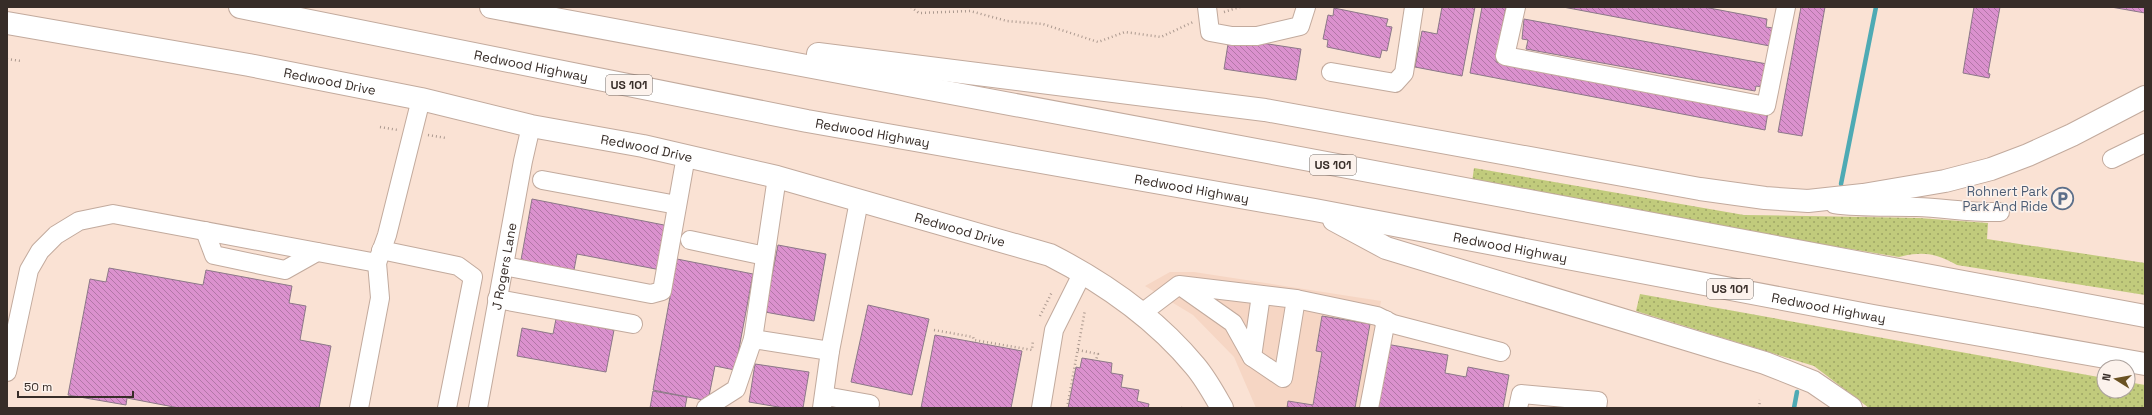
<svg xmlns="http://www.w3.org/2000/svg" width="2152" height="415" viewBox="0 0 2152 415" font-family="'Space Grotesk',sans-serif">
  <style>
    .built { fill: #f6d6c4 }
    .grass { fill: url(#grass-dots) }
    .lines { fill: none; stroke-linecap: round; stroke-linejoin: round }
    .stream { stroke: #4eaab4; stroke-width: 4.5 }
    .building { fill: url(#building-back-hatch); stroke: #8c7888 }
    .minor-casing { stroke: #c2aa9d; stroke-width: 20 }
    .major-casing { stroke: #c2aa9d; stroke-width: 24 }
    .highway-casing { stroke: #c2aa9d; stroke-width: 24 }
    .path { stroke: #ab998f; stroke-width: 2.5; stroke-dasharray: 1 3; stroke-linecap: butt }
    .minor { stroke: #fff; stroke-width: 18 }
    .major { stroke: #fff; stroke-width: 22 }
    .highway { stroke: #fff; stroke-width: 22 }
    .labels { text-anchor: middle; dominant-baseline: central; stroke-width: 3; stroke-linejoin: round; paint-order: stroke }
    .shield { fill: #fcf2ec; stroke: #726863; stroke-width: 1 }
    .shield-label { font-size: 12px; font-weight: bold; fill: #372d28 }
    .street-label { font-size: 13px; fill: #372d28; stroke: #fcf2ec }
    .service-label { font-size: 13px; fill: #4e5e75; stroke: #fcf2ec; text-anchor: end }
  </style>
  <defs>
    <pattern id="grass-dots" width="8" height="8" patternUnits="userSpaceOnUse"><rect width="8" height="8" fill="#c1cb7c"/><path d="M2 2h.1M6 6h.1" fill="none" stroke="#9ea566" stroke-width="1.8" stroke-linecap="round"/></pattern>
    <pattern id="building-back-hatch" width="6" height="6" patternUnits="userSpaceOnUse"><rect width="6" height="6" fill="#db91ce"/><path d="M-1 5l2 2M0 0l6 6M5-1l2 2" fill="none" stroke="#b277a7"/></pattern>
  </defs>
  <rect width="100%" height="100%" fill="#fae2d4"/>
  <path class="built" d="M 1170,272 L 1194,272 L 1381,301 L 1361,408 L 1256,408 L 1234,357 L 1193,315 L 1145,286 Z"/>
  <g class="grass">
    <path d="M 1474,168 L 1744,215 L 1919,218 L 1988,223 L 1987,239 L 2145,263 L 2145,295 L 1957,265 C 1936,253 1922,251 1899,257 L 1735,230 L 1472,182 Z"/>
    <path d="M 1640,294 L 2104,378 L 2104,391 L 2128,391 L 2128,382 L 2145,385 L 2145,408 L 1869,408 L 1814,366 L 1636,311 Z"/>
  </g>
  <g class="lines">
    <g class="stream">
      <path d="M 1841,184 L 1876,7"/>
      <path d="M 1794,408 L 1797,392"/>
    </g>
  </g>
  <g class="building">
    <path d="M 1442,7 L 1475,7 L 1462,76 L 1415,67 L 1422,31 L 1437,34 Z"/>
    <path d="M 1482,7 L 1506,7 L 1496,62 L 1768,112 L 1765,130 L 1470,73 Z"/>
    <path d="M 1563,7 L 1704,7 L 1767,19 L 1766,27 L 1773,28 L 1770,46 Z"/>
    <path d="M 1801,7 L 1825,7 L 1802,136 L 1778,132 Z"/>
    <path d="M 1974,7 L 2000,7 L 1988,73 L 1990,74 L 1989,78 L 1963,73 Z"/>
    <path d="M 2111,7 L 2145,7 L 2145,13 Z"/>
    <path d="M 1334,8 L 1388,19 L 1386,26 L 1392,27 L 1387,51 L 1382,50 L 1380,58 L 1327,47 L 1328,40 L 1323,39 L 1328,15 L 1333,16 Z"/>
    <path d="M 1524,19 L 1767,64 L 1763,87 L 1756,86 L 1755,91 L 1526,49 L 1528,40 L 1522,39 Z"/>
    <path d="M 1229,38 L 1301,49 L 1296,80 L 1224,69 Z"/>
    <path d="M 532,199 L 669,226 L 661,270 L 577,254 L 574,270 L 521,260 Z"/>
    <path d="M 778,245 L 826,254 L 814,321 L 765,312 Z"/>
    <path d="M 677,259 L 753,274 L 735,370 L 715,366 L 708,401 L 653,390 Z"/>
    <path d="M 109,268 L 203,285 L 206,270 L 292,286 L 289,303 L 306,306 L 300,340 L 331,346 L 319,408 L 179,408 L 127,398 L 126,405 L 68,395 L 90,279 L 106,282 Z"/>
    <path d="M 868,305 L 929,319 L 912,395 L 851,382 Z"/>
    <path d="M 1322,316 L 1370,324 L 1355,408 L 1287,408 L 1288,401 L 1313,405 L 1322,352 L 1316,351 Z"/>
    <path d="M 556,319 L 614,330 L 606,372 L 517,356 L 522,328 L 553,334 Z"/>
    <path d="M 935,335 L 1022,351 L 1011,408 L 921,408 Z"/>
    <path d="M 1386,344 L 1448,355 L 1445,373 L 1466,377 L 1468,367 L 1509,375 L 1503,408 L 1375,408 Z"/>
    <path d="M 1082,358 L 1112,363 L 1111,373 L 1123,375 L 1121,387 L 1139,390 L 1137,401 L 1149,404 L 1148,408 L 1068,408 L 1076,367 L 1080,368 Z"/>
    <path d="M 755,364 L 809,372 L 803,408 L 784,408 L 749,402 Z"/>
    <path d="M 653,391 L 687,397 L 685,408 L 650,408 Z"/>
  </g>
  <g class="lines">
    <defs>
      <g id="minor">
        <path d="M 1207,7 L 1210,32 L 1232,36 L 1257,36 L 1300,26 L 1306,7"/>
        <path d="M 1516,7 L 1505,56 L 1766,106 L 1786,7"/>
        <path d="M 1331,72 L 1395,83 L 1404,73 L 1414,7"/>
        <path d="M 2112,159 L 2145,143"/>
        <path d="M 542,180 L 677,205"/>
        <path d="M 1834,204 C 1861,208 1889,206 1917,207 C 1945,208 1972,213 2000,212"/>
        <path d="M 205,231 L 214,255 L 285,270 L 317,252"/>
        <path d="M 690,240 L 765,256"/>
        <path d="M 381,250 L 458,266 L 473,277 L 447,408"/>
        <path d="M 504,266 L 651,294 L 662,291 L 686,156"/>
        <path d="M 497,299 L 633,324"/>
        <path d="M 1296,299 L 1377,316 L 1393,324 L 1501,352"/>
        <path d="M 1142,313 L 1179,285 L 1296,299 L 1283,378 L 1252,357 L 1233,323 L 1179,285"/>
        <path d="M 753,339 L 777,177"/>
        <path d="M 1252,357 L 1261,295"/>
        <path d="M 7,372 L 29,270 L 40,251 L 56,235 L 79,221 L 113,214 L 377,263 L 387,235 L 421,99"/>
        <path d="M 825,396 L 870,404"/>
        <path d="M 359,408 L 380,298 L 377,263"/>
        <path id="s1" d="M 478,408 L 523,161 L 531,126"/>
        <path d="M 706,408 L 736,389 L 753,339 L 830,351"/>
        <path d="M 822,408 L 830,351 L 859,201"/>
        <path d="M 1041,408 L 1054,330 L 1083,272"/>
        <path d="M 1369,408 L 1386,320"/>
        <path d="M 1518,408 L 1521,394 L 1598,401 L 1597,408"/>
      </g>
      <g id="major">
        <path id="s2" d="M 7,23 L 249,65 L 421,99 L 531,126 L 643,146 L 777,177 L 1050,255 C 1105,283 1156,319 1195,366 C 1206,379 1214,394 1222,408"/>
      </g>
      <g id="highway">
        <path id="s3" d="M 240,7 L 807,121 L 1315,210 L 1873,316 L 2145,364"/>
        <path d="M 491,7 L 2145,316"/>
        <path d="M 818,54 L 1265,110 L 1700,189 L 1765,198 L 1808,201 L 1863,195 L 1945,181 L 1991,169 L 2028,155 L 2072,135 L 2145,97"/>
        <path d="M 1334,220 L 1386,248 L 1765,363 L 1813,382 L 1851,408"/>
      </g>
    </defs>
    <use href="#minor" class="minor-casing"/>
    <use href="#major" class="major-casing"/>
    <use href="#highway" class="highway-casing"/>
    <g class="path">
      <path d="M 911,7 L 919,13 L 970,11 L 1007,21 L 1043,24 L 1098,42 L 1125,32 L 1161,37 L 1193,22"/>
      <path d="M 1224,12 L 1240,7"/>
      <path d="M 7,59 L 21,61"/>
      <path d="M 380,127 L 398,130"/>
      <path d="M 428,135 L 446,138"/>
      <path d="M 1040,316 L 1052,292"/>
      <path d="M 934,330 L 973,337 L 974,340 L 1032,350 L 1033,340"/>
      <path d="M 1078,350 L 1098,354 L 1096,360"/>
      <path d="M 1067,408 L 1085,310"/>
      <path d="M 1182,408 L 1184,406"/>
      <path d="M 1759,408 L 1760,400"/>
    </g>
    <use href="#minor" class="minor"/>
    <use href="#major" class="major"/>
    <use href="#highway" class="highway"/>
  </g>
  <defs>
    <symbol id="parking-ring" viewBox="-11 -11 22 22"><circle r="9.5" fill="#fcf2ec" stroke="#5c6f8a" stroke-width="1.5"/><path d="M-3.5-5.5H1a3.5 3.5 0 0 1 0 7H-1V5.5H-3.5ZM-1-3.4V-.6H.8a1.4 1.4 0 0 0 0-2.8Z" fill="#5c6f8a"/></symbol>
  </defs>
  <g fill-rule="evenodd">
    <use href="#parking-ring" x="2050" y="186" width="25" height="25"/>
  </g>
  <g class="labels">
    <g class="shield">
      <rect x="606" y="75" width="46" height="20" rx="3"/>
      <rect x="1310" y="155" width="46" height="20" rx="3"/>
      <rect x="1707" y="279" width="46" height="20" rx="3"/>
    </g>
    <g class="shield-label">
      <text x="629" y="85">US 101</text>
      <text x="1333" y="165">US 101</text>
      <text x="1730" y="289">US 101</text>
    </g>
    <g class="street-label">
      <text stroke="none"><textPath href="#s3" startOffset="297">Redwood Highway</textPath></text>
      <text stroke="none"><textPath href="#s2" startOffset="328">Redwood Drive</textPath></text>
      <text stroke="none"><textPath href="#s3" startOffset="645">Redwood Highway</textPath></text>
      <text stroke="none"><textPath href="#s2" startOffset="652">Redwood Drive</textPath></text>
      <text stroke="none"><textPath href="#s3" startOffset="969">Redwood Highway</textPath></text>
      <text stroke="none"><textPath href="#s2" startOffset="976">Redwood Drive</textPath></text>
      <text stroke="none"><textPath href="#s3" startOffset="1293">Redwood Highway</textPath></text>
      <text stroke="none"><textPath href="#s1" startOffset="144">J Rogers Lane</textPath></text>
      <text stroke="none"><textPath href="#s3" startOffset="1617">Redwood Highway</textPath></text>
    </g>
    <g class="service-label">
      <text x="2048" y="191">Rohnert Park<tspan x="2048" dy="15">Park And Ride</tspan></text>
    </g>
  </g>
  <rect width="2152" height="415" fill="none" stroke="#372d28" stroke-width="16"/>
  <g transform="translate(2116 379) rotate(281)"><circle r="19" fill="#fcf2ec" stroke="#ada39e"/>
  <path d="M0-3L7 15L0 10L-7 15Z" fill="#6a5222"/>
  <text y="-6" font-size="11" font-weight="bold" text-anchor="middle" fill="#372d28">N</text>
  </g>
  <path d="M18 391v6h115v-6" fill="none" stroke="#372d28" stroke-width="2"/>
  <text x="24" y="391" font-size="12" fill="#372d28" stroke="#fcf2ec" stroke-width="3" paint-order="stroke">50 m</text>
</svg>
